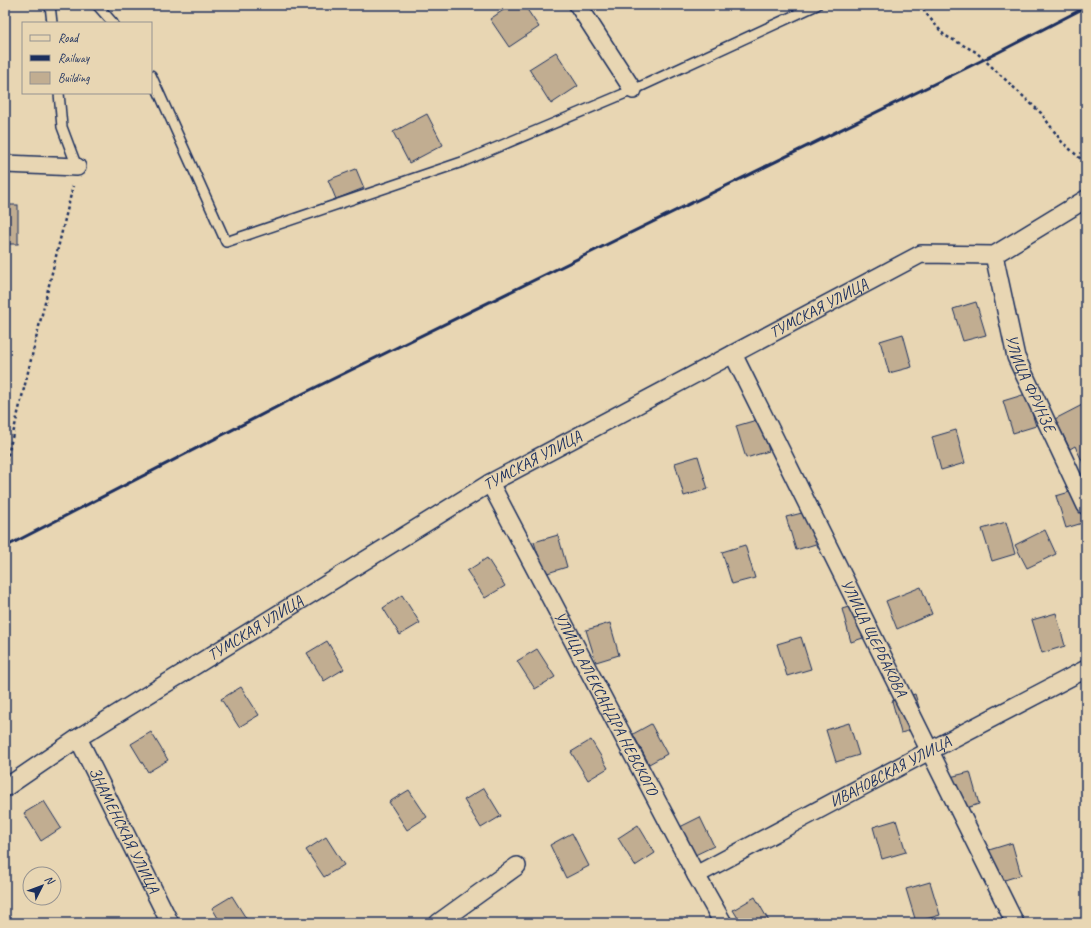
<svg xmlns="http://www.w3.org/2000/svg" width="1091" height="928" viewBox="0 0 1091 928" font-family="Caveat,sans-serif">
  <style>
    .building { fill: #c1ad91; stroke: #1b2f5e }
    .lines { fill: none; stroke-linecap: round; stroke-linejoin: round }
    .service-casing { stroke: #1b2f5e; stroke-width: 12 }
    .minor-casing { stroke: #1b2f5e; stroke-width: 20 }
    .path { stroke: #1b2f5e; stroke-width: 2.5; stroke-dasharray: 3 3; stroke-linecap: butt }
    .service { stroke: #e8d6b3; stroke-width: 9 }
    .minor { stroke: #e8d6b3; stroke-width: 17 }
    .rail { stroke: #1b2f5e; stroke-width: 3 }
    .labels { text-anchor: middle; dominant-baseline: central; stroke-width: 3; stroke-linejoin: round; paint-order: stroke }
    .street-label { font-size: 16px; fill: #1b2f5e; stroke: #e8d6b3 }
  </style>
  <rect width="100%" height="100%" fill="#e8d6b3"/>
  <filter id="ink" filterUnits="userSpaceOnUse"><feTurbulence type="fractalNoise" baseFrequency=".025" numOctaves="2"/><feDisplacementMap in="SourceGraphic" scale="8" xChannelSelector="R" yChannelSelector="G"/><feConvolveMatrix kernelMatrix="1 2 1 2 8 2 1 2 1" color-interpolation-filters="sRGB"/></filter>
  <g filter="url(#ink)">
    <g class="building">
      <path d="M 511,5 L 524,5 L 539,27 L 509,47 L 490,19 Z"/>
      <path d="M 556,52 L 578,86 L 551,104 L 529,69 Z"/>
      <path d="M 427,114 L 443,145 L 409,163 L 393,132 Z"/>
      <path d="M 356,169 L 364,188 L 336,199 L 328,180 Z"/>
      <rect x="5" y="205" width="13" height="39"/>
      <path d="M 976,302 L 986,335 L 963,341 L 953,309 Z"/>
      <path d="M 903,334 L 912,367 L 889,373 L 880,341 Z"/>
      <path d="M 1026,394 L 1036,426 L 1013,433 L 1003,401 Z"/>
      <path d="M 1086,403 L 1086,463 L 1084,465 L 1075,446 L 1070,449 L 1055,419 Z"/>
      <path d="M 760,419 L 769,451 L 746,458 L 736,426 Z"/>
      <path d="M 956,430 L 965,463 L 941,470 L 932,437 Z"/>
      <path d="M 698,456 L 708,489 L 684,496 L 675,463 Z"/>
      <path d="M 1080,489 L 1086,510 L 1086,522 L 1066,528 L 1056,496 Z"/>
      <path d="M 810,511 L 819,543 L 796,550 L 786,517 Z"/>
      <path d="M 1006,522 L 1015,554 L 992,561 L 982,529 Z"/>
      <path d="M 1045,530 L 1056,554 L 1027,568 L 1015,545 Z"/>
      <path d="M 558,535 L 567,567 L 544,574 L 534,542 Z"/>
      <path d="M 745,545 L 755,578 L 732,584 L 722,552 Z"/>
      <path d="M 487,558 L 505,586 L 485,598 L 467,571 Z"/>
      <path d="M 921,587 L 932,614 L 897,629 L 886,601 Z"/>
      <path d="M 402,595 L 420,623 L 400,635 L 383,608 Z"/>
      <path d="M 865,602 L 875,634 L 851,642 L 842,609 Z"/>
      <path d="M 1056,613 L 1065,646 L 1042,653 L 1032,620 Z"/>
      <path d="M 610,623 L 619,655 L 596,662 L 586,630 Z"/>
      <path d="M 801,637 L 811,669 L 787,676 L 777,644 Z"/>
      <path d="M 327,641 L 344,669 L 324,681 L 307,653 Z"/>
      <path d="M 537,649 L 555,677 L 535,689 L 517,661 Z"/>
      <path d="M 241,687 L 259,715 L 239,727 L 221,699 Z"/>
      <path d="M 915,694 L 925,726 L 901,733 L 892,701 Z"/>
      <path d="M 849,723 L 859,755 L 836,762 L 826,730 Z"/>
      <path d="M 651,724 L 667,754 L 649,764 L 633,734 Z"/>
      <path d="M 151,732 L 168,760 L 148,772 L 131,744 Z"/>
      <path d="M 591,740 L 608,768 L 588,780 L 571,752 Z"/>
      <path d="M 970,772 L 979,804 L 956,811 L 946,778 Z"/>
      <path d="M 484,788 L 501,816 L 481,828 L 464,800 Z"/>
      <path d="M 409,790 L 427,817 L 407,830 L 389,802 Z"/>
      <path d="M 44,801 L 61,828 L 41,841 L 24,813 Z"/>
      <path d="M 700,817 L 714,846 L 693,856 L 678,828 Z"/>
      <path d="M 896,820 L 906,852 L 882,859 L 873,827 Z"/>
      <path d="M 638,825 L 655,853 L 635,866 L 618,838 Z"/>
      <path d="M 572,833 L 589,866 L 566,878 L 550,845 Z"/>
      <path d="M 326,837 L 344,865 L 324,877 L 306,850 Z"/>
      <path d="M 1012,843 L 1021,875 L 998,882 L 989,850 Z"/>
      <path d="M 930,882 L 940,915 L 916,922 L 906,889 Z"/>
      <path d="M 232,896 L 249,923 L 221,923 L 212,908 Z"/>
      <path d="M 755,897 L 770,923 L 741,923 L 733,910 Z"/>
    </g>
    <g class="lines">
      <defs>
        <g id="service">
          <path d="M 50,5 L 52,23"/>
          <path d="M 97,5 L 113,23"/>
          <path d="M 151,75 L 226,242 L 462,162 L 633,90 L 817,5"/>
          <path d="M 59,93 L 62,127 L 77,167"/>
        </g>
        <g id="minor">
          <path d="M 578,5 L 633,90"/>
          <path d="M 5,164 L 77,167"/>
          <path id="s1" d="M 994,255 L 1016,357 L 1086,506"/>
          <path id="s2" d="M 733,354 L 1015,923"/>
          <path id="s3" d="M 490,483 L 696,875 L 723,923"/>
          <path id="s4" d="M 78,738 L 170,923"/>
          <path id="s5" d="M 5,788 L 78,738 L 490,483 L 921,254 L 994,255 L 1086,199"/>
          <path id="s6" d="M 696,875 L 929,751 L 1086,669"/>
          <path d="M 438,923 L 517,866"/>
        </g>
      </defs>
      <use href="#service" class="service-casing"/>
      <use href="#minor" class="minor-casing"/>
      <g class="path">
        <path d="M 919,5 L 944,35 L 976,52 L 1041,113 L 1062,142 L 1082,160 L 1086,160"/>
        <path d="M 5,467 L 73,186"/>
      </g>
      <use href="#service" class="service"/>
      <use href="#minor" class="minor"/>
      <path class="rail" d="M 5,547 L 294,398 L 999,52 L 1086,7"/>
    </g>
  </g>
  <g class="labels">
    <g class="street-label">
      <text stroke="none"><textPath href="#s5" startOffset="945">ТУМСКАЯ УЛИЦА</textPath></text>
      <text stroke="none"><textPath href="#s1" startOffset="134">УЛИЦА ФРУНЗЕ</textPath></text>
      <text stroke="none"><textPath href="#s5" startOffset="621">ТУМСКАЯ УЛИЦА</textPath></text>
      <text stroke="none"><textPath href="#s5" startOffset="297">ТУМСКАЯ УЛИЦА</textPath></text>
      <text stroke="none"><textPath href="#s2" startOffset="317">УЛИЦА ЩЕРБАКОВА</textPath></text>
      <text stroke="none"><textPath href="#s3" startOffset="249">УЛИЦА АЛЕКСАНДРА НЕВСКОГО</textPath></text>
      <text stroke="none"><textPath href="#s6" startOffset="220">ИВАНОВСКАЯ УЛИЦА</textPath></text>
      <text stroke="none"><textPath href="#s4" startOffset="103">ЗНАМЕНСКАЯ УЛИЦА</textPath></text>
    </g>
  </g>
  <rect width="1091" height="928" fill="none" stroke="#e8d6b3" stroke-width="20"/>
  <rect x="10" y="10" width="1071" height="908" fill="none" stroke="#1b2f5e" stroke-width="1.5" filter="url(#ink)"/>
  <rect x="22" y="22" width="130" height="72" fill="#e8d6b3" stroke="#969391"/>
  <rect x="30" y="35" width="20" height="6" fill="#e8d6b3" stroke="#969391"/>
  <text x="58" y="42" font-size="12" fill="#1b2f5e">Road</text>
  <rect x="30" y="55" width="20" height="6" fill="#1b2f5e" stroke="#969391"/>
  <text x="58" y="62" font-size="12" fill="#1b2f5e">Railway</text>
  <rect x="30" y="72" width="20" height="12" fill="#c1ad91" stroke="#969391"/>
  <text x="58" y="82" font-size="12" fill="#1b2f5e">Building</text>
  <g transform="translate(42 886) rotate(48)"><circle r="19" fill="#e8d6b3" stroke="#969391"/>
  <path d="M0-3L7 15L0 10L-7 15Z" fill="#1b2f5e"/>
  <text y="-6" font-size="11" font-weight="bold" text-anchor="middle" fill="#1b2f5e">N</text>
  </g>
</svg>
